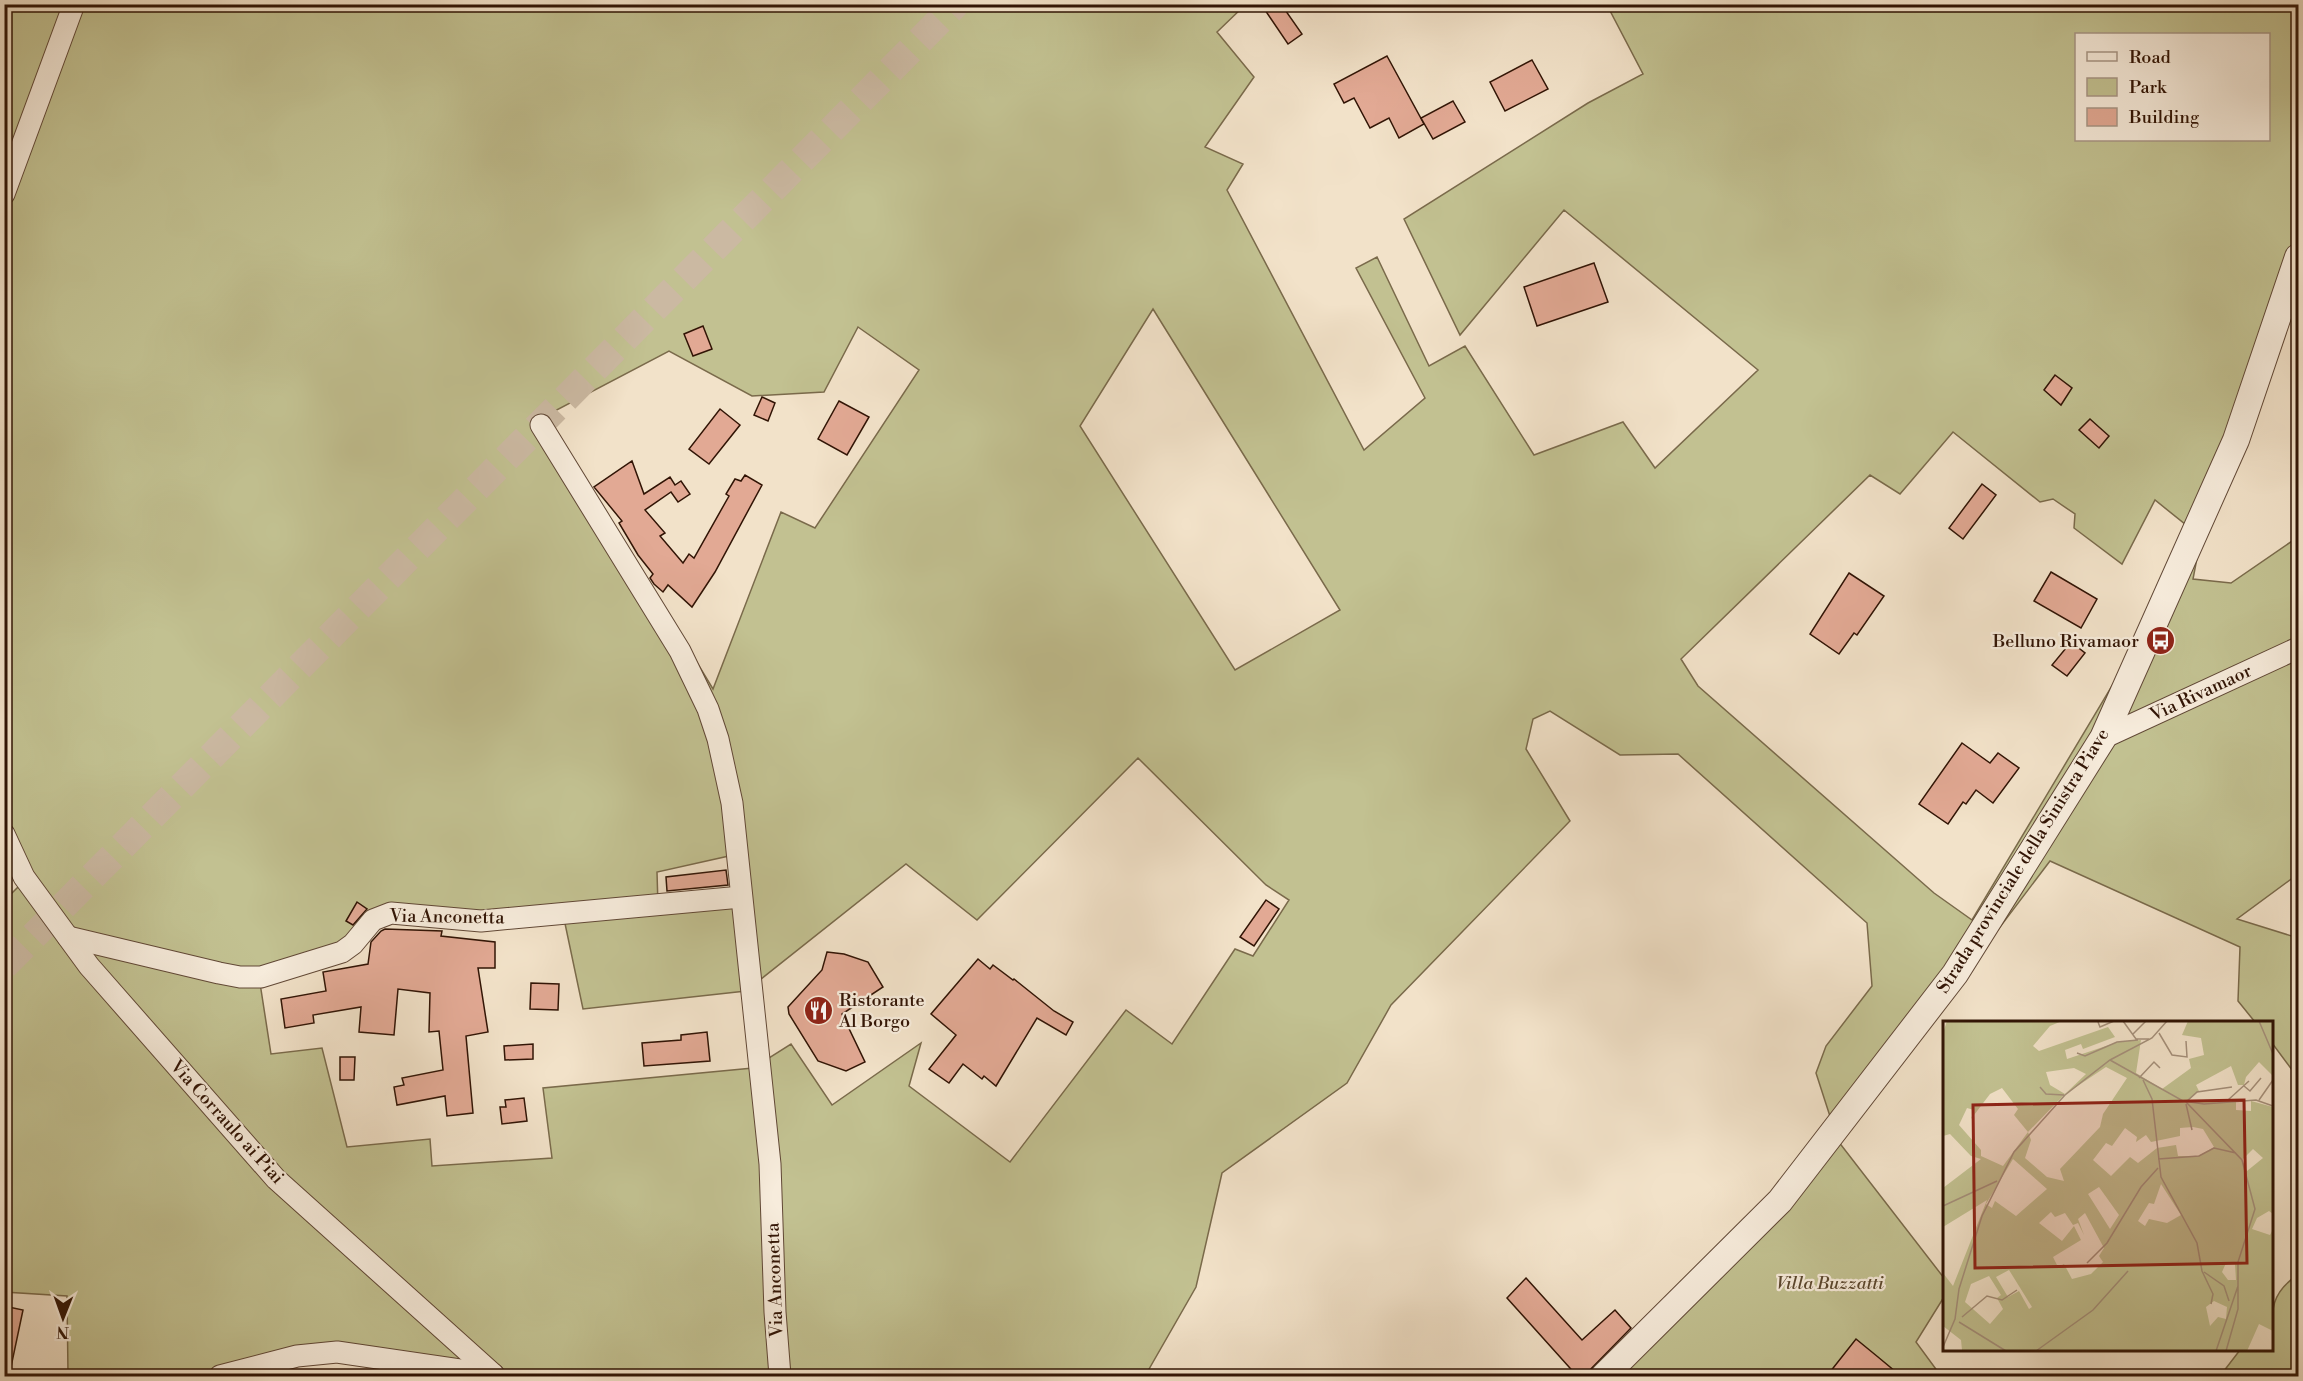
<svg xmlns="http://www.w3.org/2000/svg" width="2303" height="1381" viewBox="0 0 2303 1381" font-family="'Libre Bodoni',serif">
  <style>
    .green { fill: #c2c191; stroke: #7a6a4b; stroke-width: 1.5; fill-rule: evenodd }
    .building { fill: #e2a994; stroke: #311405; stroke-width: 1.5 }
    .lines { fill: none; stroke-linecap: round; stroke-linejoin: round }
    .secondary-tunnel { stroke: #cbb9a2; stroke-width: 28; stroke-dasharray: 28 14; stroke-linecap: butt }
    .minor-casing { stroke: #614836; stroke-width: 23 }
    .tertiary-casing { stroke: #614836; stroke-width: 28 }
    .minor { stroke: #f7ecdc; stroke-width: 21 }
    .tertiary { stroke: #f7ecdc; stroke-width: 26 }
    .labels { text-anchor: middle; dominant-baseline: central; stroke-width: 4.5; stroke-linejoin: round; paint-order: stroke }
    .poi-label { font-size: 18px; fill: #311405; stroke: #f7ecdc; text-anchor: end }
    .street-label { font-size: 18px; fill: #311405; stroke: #f7ecdc }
    .park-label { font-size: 18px; font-style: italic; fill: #5c482f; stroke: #f7ecdc }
    .inset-road { fill: none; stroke: #a5907b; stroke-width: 1.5 }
    .view { fill: #8f2418; fill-opacity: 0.15; stroke: #8f2418; stroke-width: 3 }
    .inset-edge { fill: none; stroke: #311405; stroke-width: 3 }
  </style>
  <rect width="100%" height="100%" fill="#f2e2c9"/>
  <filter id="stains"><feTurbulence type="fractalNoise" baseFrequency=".00333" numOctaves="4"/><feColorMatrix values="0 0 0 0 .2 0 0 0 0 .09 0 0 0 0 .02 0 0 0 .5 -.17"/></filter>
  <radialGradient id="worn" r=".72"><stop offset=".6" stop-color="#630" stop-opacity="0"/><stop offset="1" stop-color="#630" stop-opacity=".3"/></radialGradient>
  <g class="green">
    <path d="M 4,5 L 1245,5 L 1217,32 L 1254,77 L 1205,147 L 1243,164 L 1227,190 L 1364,450 L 1425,398 L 1356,268 L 1377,257 L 1429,366 L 1465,346 L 1534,455 L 1623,422 L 1655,468 L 1758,370 L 1564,210 L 1460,335 L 1404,219 L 1588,103 L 1643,74 L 1607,5 L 2298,5 L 2298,292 L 2201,537 L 2193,579 L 2231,583 L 2298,537 L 2298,874 L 2237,919 L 2298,938 L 2298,1078 L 2272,1043 L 2272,1022 L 2255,1022 L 2238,1001 L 2240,947 L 2050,861 L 1838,1141 L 1944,1278 L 1944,1297 L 1916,1342 L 1941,1376 L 1605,1376 L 1838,1141 L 1816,1073 L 1826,1046 L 1872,986 L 1867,923 L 1678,754 L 1620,755 L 1550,711 L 1533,719 L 1526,749 L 1570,821 L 1391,1005 L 1347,1083 L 1222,1173 L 1196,1287 L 1145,1376 L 468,1376 L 382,1354 L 147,1376 L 68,1373 L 67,1296 L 4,1292 L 5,900 L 28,877 L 4,819 ZM 2076,34 L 2268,34 L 2268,140 L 2076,140 ZM 1153,309 L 1340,610 L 1235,670 L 1080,426 ZM 858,327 L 919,370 L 815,528 L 781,512 L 713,689 L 547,415 L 669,351 L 752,396 L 824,392 ZM 1953,432 L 2040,502 L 2053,499 L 2075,514 L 2074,528 L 2122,564 L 2155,500 L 2201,537 L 1972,920 L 1934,893 L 1698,686 L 1681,659 L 1870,475 L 1900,494 ZM 1138,758 L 1266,885 L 1289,900 L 1253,956 L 1235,949 L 1172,1044 L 1126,1010 L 1010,1162 L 909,1086 L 921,1043 L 832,1105 L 791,1044 L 753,1068 L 543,1088 L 552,1158 L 432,1166 L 430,1139 L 347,1147 L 322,1048 L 271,1054 L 260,983 L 395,919 L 563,914 L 583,1009 L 746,991 L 906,864 L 977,920 ZM 738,854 L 742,899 L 658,906 L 657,872 Z"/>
    <path d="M 2298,1275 L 2298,1324 L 2293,1341 L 2298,1343 L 2298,1376 L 2220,1376 L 2240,1350 L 2272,1350 C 2272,1317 2267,1294 2298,1275 Z"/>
  </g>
  <g class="building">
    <path d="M 1261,4 L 1281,4 L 1302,34 L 1288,44 Z"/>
    <path d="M 1387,56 L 1424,124 L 1399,138 L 1389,118 L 1370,128 L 1354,98 L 1344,103 L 1334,84 Z"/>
    <path d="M 1532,60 L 1548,89 L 1505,111 L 1490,82 Z"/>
    <path d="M 1453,101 L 1465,122 L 1433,139 L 1421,118 Z"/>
    <path d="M 1594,263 L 1608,302 L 1537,326 L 1524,287 Z"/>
    <path d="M 703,326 L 712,349 L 693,356 L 684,334 Z"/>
    <path d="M 2055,375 L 2072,388 L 2061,405 L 2044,390 Z"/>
    <path d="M 762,397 L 775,403 L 768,421 L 754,415 Z"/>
    <path d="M 839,401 L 869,417 L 847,455 L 818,439 Z"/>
    <path d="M 720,409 L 740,425 L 709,464 L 689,449 Z"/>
    <path d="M 2090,419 L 2109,436 L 2099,448 L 2079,430 Z"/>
    <path d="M 632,461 L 644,494 L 670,477 L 675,485 L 681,481 L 690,494 L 678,502 L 671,492 L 645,510 L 665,533 L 660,536 L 683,563 L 689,554 L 694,558 L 729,496 L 726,494 L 735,479 L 741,481 L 745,475 L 762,485 L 715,572 L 692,607 L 668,585 L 663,592 L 654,584 L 650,578 L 653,574 L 638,555 L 619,523 L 622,521 L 594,487 Z"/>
    <path d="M 1982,484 L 1996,495 L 1963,539 L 1949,528 Z"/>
    <path d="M 2051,572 L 2097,599 L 2081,628 L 2034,601 Z"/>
    <path d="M 1849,573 L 1884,596 L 1857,635 L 1854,633 L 1839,654 L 1810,634 Z"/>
    <path d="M 2071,642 L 2085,653 L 2067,676 L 2052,665 Z"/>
    <path d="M 1962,743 L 1990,763 L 1998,753 L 2019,768 L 1993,803 L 1976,790 L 1966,804 L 1963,802 L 1948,824 L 1919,804 Z"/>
    <path d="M 726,870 L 728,885 L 667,891 L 666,877 Z"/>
    <path d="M 1266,900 L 1279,909 L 1254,946 L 1240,937 Z"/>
    <path d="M 357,902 L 367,909 L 353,925 L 346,921 Z"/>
    <path d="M 385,929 L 442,931 L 441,936 L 495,942 L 495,968 L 478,968 L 488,1032 L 466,1036 L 473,1113 L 447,1116 L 445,1096 L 397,1105 L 394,1087 L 404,1085 L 402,1078 L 443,1070 L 439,1031 L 429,1032 L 430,993 L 398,989 L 394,1035 L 359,1032 L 361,1007 L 313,1015 L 314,1023 L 285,1028 L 281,999 L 326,991 L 323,972 L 368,964 L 371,942 L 381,931 Z"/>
    <path d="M 827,952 L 844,954 L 868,962 L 883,987 L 842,1014 L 865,1062 L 846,1071 L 818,1061 L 789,1014 L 788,1007 L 822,970 Z"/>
    <path d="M 978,959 L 990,969 L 993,965 L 1013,980 L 1014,979 L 1054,1011 L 1073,1022 L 1066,1035 L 1037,1018 L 996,1086 L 984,1076 L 982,1079 L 963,1064 L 949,1083 L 929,1069 L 956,1035 L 931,1014 Z"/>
    <path d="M 531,983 L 559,984 L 558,1010 L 530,1009 Z"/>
    <path d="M 707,1032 L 710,1061 L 644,1066 L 642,1043 L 681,1040 L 681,1035 Z"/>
    <path d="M 533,1044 L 533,1059 L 505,1060 L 504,1046 Z"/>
    <path d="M 340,1057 L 355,1057 L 354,1080 L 340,1080 Z"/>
    <path d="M 524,1098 L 527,1121 L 502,1124 L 500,1107 L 506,1107 L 505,1100 Z"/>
    <path d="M 1526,1278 L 1582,1340 L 1615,1310 L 1631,1328 L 1583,1377 L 1578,1377 L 1507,1298 Z"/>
    <path d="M 4,1306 L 23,1310 L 11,1367 L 4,1366 Z"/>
    <path d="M 1856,1339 L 1878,1357 L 1902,1377 L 1826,1377 Z"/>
  </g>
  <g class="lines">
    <path class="secondary-tunnel" d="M 4,966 L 956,4"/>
    <defs>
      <g id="minor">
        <path d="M 4,194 L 74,4"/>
        <path d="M 541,425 L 680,651 L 708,709 L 718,739 L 732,803 L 770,1164 L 775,1312 L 780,1376"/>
        <path d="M 2103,738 L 2298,648"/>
        <path d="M 4,834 L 24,877 L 89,966 L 276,1179 L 493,1374"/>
        <path d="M 68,937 L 219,973 L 240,977 L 261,977 L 342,952 L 353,944 L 373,920 L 391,913 L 481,921 L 741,897"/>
        <path d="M 220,1376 L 297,1356 L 337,1352 L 494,1375"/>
      </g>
      <path id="tertiary" d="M 1604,1376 L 1780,1201 L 1955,974 L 2103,738 L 2236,440 L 2298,257"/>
    </defs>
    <use href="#minor" class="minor-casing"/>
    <use href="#tertiary" class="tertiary-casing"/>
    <use href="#minor" class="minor"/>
    <use href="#tertiary" class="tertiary"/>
  </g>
  <defs>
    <symbol id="bus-disc" viewBox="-11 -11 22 22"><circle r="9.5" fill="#8f2418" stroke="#f7ecdc"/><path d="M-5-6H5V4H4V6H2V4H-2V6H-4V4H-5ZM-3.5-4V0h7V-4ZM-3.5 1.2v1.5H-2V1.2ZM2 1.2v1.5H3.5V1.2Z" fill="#fff"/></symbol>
    <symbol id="restaurant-disc" viewBox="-11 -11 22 22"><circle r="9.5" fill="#8f2418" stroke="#f7ecdc"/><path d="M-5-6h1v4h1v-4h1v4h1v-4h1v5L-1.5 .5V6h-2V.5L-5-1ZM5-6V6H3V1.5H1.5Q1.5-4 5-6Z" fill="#fff"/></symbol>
  </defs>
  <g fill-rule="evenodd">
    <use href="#bus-disc" x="2144" y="624" width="33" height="33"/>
    <use href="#restaurant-disc" x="802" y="994" width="33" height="33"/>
  </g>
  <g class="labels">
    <g class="poi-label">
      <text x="2139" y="641">Belluno Rivamaor</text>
      <text x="839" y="1000" text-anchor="start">Ristorante<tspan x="839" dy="21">Al Borgo</tspan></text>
    </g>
    <g class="street-label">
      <text transform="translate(2201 693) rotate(-25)">Via Rivamaor</text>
      <text transform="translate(2023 861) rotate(-58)">Strada provinciale della Sinistra Piave</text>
      <text transform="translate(447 917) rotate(1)">Via Anconetta</text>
      <text transform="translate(227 1122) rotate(48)">Via Corraulo ai Piai</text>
      <text transform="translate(775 1280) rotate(-92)">Via Anconetta</text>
    </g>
    <g class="park-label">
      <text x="1830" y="1283">Villa Buzzatti</text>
    </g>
  </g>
  <g transform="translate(1943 1021)">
    <rect width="330" height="330" fill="#f2e2c9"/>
    <path d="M 4,0 L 119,0 L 107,5 L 90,25 L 96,30 L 165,6 L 172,16 L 140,28 L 138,23 L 122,29 L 124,38 L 175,21 L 198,19 L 193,52 L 219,68 L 248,47 L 246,38 L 261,34 L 258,17 L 239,14 L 245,0 L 330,0 L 330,55 L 316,41 L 303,56 L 301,64 L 295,64 L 288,45 L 253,64 L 256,70 L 245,80 L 293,80 L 293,89 L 308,90 L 308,80 L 330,86 L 330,193 L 326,190 L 314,197 L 309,208 L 327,214 L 330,208 L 330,310 L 316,303 L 304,330 L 13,330 L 19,329 L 18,319 L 0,305 L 0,252 L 10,265 L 44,179 L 0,206 L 0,167 L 38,138 L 28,135 L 7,113 L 0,115 L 0,12 ZM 163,46 L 184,57 L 160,93 L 157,106 L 117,148 L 121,160 L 104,156 L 82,137 L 88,119 L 85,111 L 121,74 ZM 131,47 L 143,53 L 122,73 L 107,64 L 103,51 ZM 59,67 L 75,88 L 71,94 L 85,111 L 60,145 L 38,135 L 38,129 L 16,104 L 24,87 L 31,89 L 28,98 L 47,73 ZM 250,106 L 260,108 L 271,126 L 255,135 L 235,135 L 233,124 L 214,127 L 195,142 L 187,136 L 168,155 L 150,139 L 163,122 L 169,125 L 182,107 L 194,116 L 193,121 L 203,114 L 208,121 L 237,115 L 237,107 ZM 310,128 L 320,137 L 304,150 L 299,139 ZM 70,138 L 104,168 L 73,195 L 52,180 L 49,187 L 43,183 ZM 218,163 L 238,194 L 224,202 L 206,198 L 202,205 L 195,200 L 206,182 L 211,183 ZM 156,166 L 176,194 L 167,208 L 145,173 ZM 108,191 L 112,196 L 122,192 L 130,204 L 135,202 L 141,214 L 135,198 L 142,192 L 161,227 L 156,235 L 160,241 L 148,253 L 129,258 L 121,243 L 115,246 L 110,236 L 138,219 L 131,205 L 119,220 L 96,202 ZM 283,242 L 292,243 L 293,259 L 285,259 L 279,251 ZM 66,249 L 89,286 L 86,288 L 76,270 L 65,276 L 53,256 ZM 46,255 L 58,274 L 54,277 L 60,288 L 47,303 L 22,281 L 28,263 ZM 271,280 L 284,286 L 283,298 L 275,296 L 267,305 L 263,286 Z" fill="#c2c191" fill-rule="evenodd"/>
    <path class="inset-road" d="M 180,0 L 193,18 L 206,18M 316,0 L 330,33M 155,1 L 157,6 L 171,0M 216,12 L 229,34 L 244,36 L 243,20M 190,13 L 203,0M 134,32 L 142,35 L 174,21 L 195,19M 167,39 L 240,80 L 261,83 L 313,79 L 330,85M 196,57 L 211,41 L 217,47M 200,59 L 209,78 L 218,156 L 254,222 L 259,250 L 270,273 L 268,283M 301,65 L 307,70 L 318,57M 97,66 L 103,73 L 121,74M 285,79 L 306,60M 316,79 L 330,59M 243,81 L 299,139 L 312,188 L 295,241 L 295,288 L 283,330M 243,81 L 254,71 L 289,66M 243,83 L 249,109M 215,138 L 256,135 L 271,127 L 293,132M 0,185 L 54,160M 144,242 L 164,222 L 198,166 L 215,147M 261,251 L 281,265 L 286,280M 19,296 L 44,275 L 59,279 L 74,269M 16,301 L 63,330M 0,326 L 12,298 L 16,268 L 39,195 L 71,131 L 122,74 L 167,39 L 209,17 L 224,0M 93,330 L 150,289 L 185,250M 273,330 L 295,265"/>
    <path class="view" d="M 301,79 L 304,242 L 32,247 L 30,84 Z"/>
    <rect width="330" height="330" class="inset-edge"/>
  </g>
  <rect width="2303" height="1381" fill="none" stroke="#f2e2c9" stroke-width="24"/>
  <rect x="6" y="6" width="2291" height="1369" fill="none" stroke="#311405" stroke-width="3"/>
  <rect x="12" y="12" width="2279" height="1357" fill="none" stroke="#311405" stroke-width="1.5"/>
  <rect x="2075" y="33" width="195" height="108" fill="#f7ecdc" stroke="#a89686" stroke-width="1.5"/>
  <rect x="2087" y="52" width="30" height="9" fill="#f7ecdc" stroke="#a89686" stroke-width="1.5"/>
  <text x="2129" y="63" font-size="18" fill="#311405">Road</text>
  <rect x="2087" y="78" width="30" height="18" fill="#c2c191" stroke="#a89686" stroke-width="1.5"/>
  <text x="2129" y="93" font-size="18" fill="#311405">Park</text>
  <rect x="2087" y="108" width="30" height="18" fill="#e2a994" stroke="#a89686" stroke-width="1.5"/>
  <text x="2129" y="123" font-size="18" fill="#311405">Building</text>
  <g transform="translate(63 1318) rotate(181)" stroke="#f7ecdc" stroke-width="4.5" paint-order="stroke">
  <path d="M0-4.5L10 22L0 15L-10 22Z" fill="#311405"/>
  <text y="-9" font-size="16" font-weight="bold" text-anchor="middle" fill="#311405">N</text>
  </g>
  <rect width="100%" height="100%" filter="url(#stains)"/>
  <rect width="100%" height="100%" fill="url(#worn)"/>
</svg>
